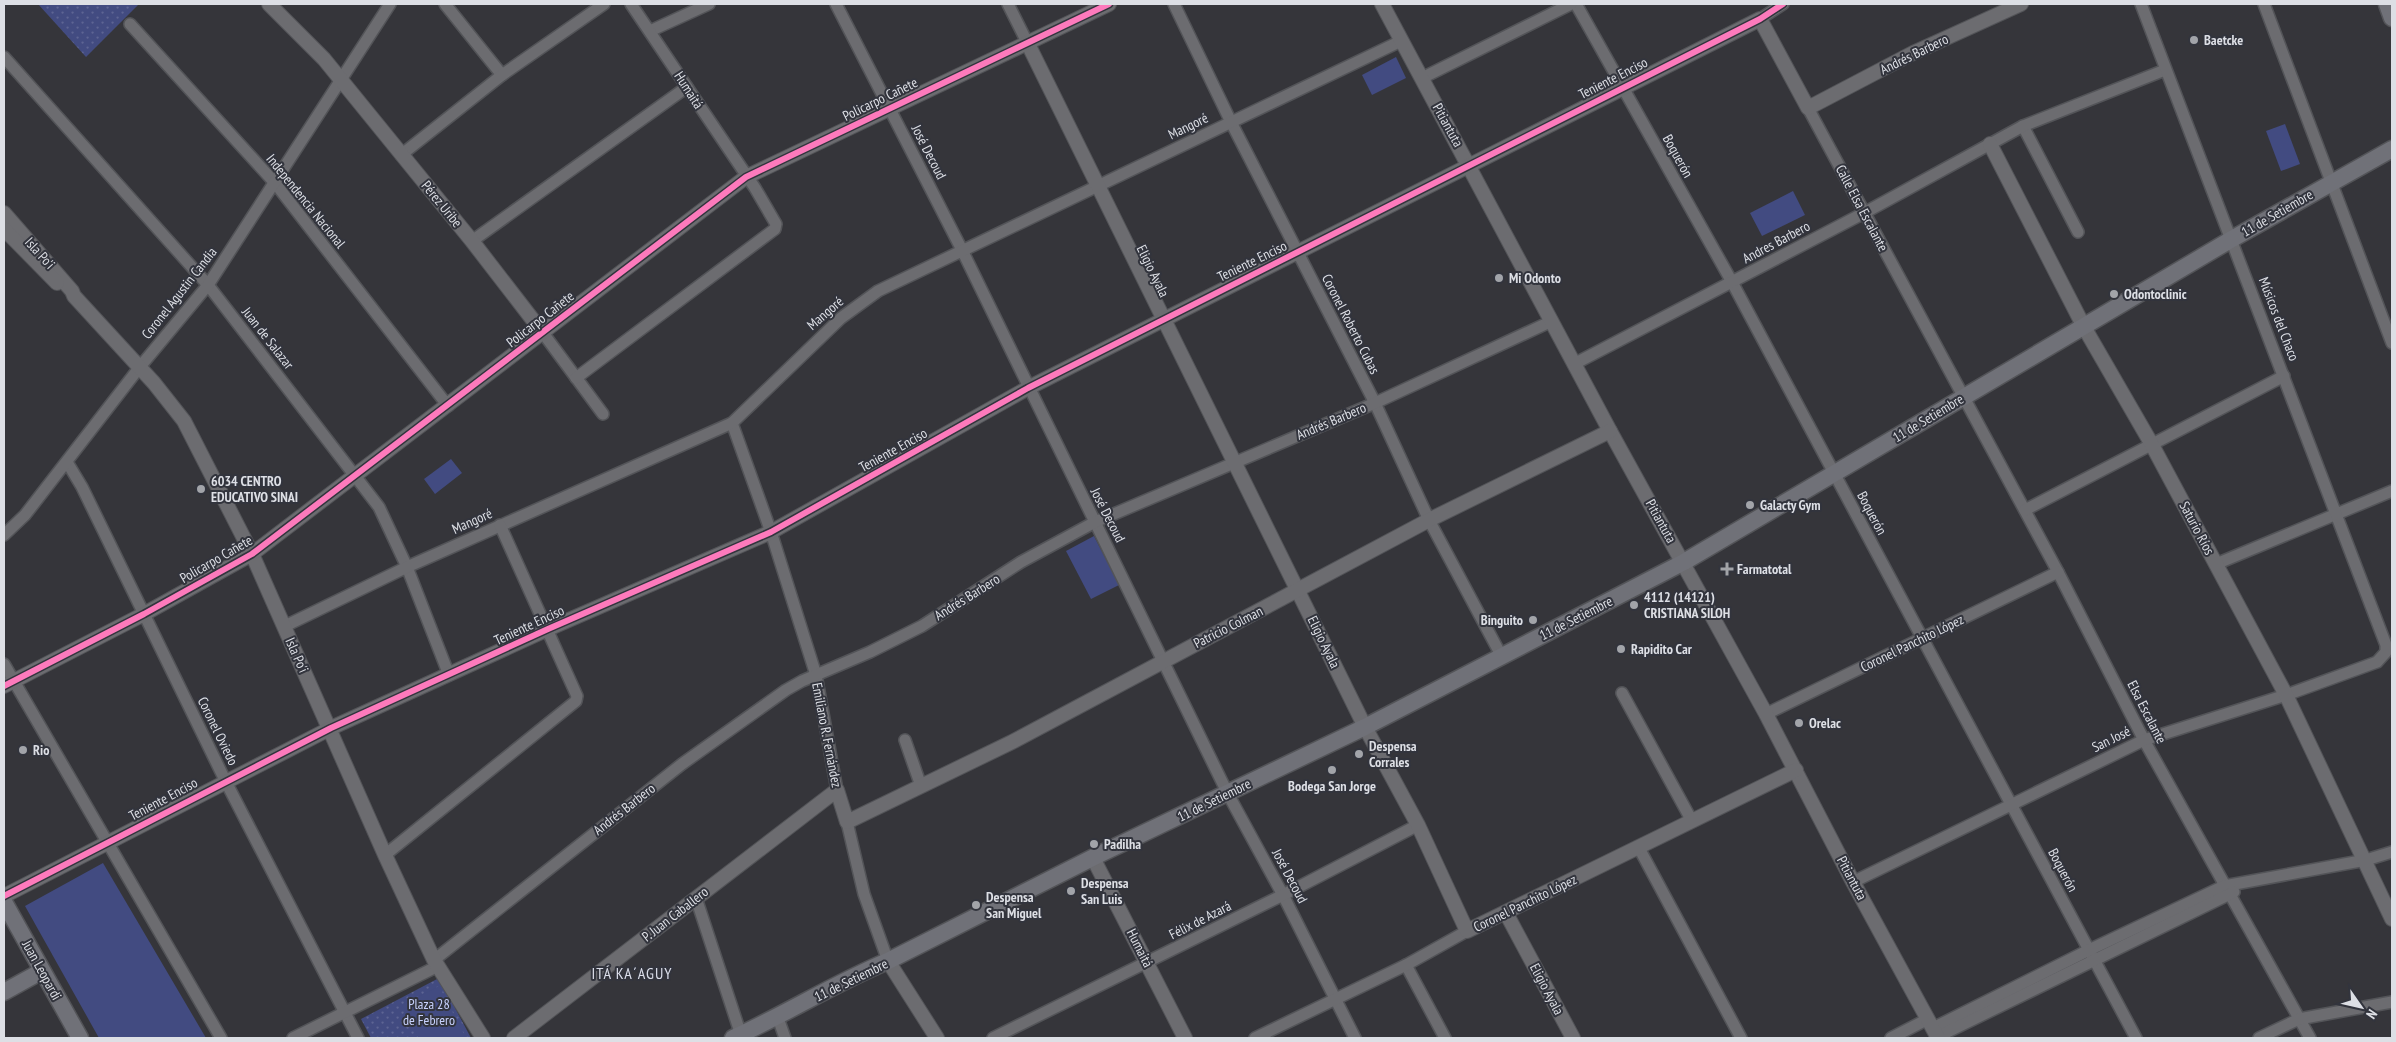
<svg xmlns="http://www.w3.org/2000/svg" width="2396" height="1042" viewBox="0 0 2396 1042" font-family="'PT Sans Narrow',sans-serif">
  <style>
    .grass { fill: url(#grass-dots) }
    .pitch { fill: #424b81 }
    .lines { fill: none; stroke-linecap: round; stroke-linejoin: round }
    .minor-casing { stroke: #535458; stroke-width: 14 }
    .tertiary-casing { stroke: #535458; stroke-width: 16 }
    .secondary-casing { stroke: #535458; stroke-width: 19 }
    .minor { stroke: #6c6c70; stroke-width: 11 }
    .tertiary { stroke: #6c6c70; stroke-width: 14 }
    .secondary { stroke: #707178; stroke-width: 16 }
    .cycleway-casing { stroke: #32343d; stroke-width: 9 }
    .cycleway { stroke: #fd7abc; stroke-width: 6 }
    .poi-dot { fill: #a2a4a9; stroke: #32343d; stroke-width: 2 }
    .labels { text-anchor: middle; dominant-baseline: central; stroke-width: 4; stroke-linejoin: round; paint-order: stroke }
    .poi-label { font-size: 14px; font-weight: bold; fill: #dddfe5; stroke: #32343d; text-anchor: start }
    .street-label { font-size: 14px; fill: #dddfe5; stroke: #32343d }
    .park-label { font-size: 14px; fill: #c8d2fd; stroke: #32343d }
    .quarter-label { font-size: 16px; letter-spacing: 1px; fill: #dbdeea; stroke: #32343d }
  </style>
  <defs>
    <pattern id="grass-dots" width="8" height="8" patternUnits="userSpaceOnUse" patternTransform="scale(1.25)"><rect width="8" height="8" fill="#424b81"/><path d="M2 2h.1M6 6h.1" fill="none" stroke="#5d6493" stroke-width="1.8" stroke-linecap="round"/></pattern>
  </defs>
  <rect width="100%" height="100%" fill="#35353a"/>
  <g class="grass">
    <path d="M 38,4 L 139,4 L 86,57 Z"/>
    <path d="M 439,978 L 471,1038 L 371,1038 L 361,1019 Z"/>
  </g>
  <g class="pitch">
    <path d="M 1396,57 L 1406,78 L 1372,95 L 1362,75 Z"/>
    <path d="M 2285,124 L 2300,164 L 2281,171 L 2266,131 Z"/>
    <path d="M 1793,191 L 1805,215 L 1762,236 L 1750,213 Z"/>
    <path d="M 451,459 L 462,473 L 435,494 L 424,479 Z"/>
    <path d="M 1094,536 L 1119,585 L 1091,599 L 1066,551 Z"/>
    <path d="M 103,863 L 206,1038 L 99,1038 L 25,906 Z"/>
    <path d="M 439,986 L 466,1038 L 419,1038 L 402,1005 Z"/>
  </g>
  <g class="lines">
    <defs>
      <g id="minor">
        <path d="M 445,4 L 502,75"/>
        <path d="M 836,4 L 962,250 L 1228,794 L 1283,895 L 1355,1038"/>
        <path d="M 1008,4 L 1027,42"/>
        <path d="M 1174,4 L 1231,122 L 1375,403 L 1429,520 L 1502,657"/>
        <path d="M 1576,4 L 1732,282 L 2136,1038"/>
        <path d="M 2264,4 L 2392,343"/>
        <path d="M 1760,19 L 1783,4"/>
        <path d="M 130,24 L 275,183 L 448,406"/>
        <path d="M 650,31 L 709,4"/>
        <path d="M 4,57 L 208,285 L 379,507 L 407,567 L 449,675"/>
        <path d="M 1422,78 L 1571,4"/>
        <path d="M 1808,108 L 2058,572 L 2144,740 L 2310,1038"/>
        <path d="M 2023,126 L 2078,232"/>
        <path d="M 401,155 L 502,75 L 604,4"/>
        <path d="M 472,241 L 687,87"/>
        <path d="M 543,333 L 603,414"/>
        <path d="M 1574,364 L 1864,213 L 2023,126 L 2165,70"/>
        <path d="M 576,378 L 775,229 L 776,224 L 755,188 L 631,4"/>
        <path d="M 732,423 L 771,532 L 816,675 L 837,790"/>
        <path d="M 67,462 L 82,487 L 225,780 L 358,1038"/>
        <path d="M 2025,510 L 2284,376"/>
        <path d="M 4,535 L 25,515 L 139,368 L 208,285 L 390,4"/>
        <path d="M 2216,564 L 2392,491"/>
        <path d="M 285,626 L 407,567 L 732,423 L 841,318 L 878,291 L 1401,41"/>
        <path d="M 4,664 L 221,1038"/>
        <path d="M 1622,693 L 1692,821"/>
        <path d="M 1766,714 L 2058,572"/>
        <path d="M 905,740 L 921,786"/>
        <path d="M 847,822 L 864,894 L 888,961"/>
        <path d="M 1639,848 L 1741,1038"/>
        <path d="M 385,855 L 576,701 L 577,696 L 500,525"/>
        <path d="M 1853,882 L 2144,740 L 2286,695 L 2377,662 L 2386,652 L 2386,645 L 2141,4"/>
        <path d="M 696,898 L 741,1035"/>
        <path d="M 434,960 L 682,764 L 786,690 L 802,681 L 870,652 L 922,626 L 1021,562 L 1095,522 L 1375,403 L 1552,321"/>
        <path d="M 1406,965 L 1445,1038"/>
        <path d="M 778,1018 L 785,1038"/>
        <path d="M 1933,1028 L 2089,950 L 2224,886 L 2366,860 L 2392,852"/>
        <path d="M 1937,1037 L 2234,892"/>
        <path d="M 293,1038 L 438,966"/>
        <path d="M 993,1038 L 1283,895 L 1418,825"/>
        <path d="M 1255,1038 L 1406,965 L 1467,931"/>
        <path d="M 1891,1038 L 1928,1019"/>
        <path d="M 2259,1038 L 2299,1019 L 2392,1002"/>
      </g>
      <g id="tertiary">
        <path d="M 269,4 L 324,59 L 472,241 L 543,333"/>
        <path d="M 1382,4 L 1610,431 L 1766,714 L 1853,882 L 1938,1038"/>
        <path d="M 1027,42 L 1365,727 L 1418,825 L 1467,931 L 1796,770"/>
        <path d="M 1990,144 L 2084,327 L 2151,443 L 2286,695 L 2392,919"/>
        <path d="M 4,213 L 72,291 L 74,296 L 154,383 L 184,421 L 252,554 L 385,855 L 434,960 L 483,1038"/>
        <path d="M 4,229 L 57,283"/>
        <path d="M 4,686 L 144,614 L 252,554 L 746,177 L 1109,4"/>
        <path d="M 1093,858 L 1185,1038"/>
        <path d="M 4,896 L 331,728 L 548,629 L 771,532 L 1028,388 L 1760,19 L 1808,108 L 1913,53 L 2021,4"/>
        <path d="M 1506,913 L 1573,1038"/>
        <path d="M 888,961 L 937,1038"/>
        <path d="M 514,1038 L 837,790 L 847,822 L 1012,742 L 1429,520 L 1610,431"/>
      </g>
      <g id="secondary">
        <path d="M 2387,4 L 2392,18"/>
        <path d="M 4,902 L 80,1038"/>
        <path d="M 4,992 L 42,971"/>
        <path d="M 733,1038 C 786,1014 835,983 888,961 L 1100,854 L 1365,727 L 1684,562 L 2232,239 L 2392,149"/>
      </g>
    </defs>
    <use href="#minor" class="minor-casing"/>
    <use href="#tertiary" class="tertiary-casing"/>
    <use href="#secondary" class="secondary-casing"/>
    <use href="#minor" class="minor"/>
    <use href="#tertiary" class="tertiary"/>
    <use href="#secondary" class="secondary"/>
    <defs>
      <g id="cycleway">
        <path d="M 4,686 L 144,614 L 252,554 L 746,177 L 1109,4"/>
        <path d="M 4,896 L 331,728 L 548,629 L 771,532 L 1028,388 L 1760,19 L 1783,4"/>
      </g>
    </defs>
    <use href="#cycleway" class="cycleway-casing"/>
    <use href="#cycleway" class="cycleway"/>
  </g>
  <g class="poi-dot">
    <circle cx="2194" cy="40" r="5"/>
    <circle cx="1499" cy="278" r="5"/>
    <circle cx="2114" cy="294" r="5"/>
    <circle cx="201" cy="489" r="5"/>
    <circle cx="1750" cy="505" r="5"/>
    <path d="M1724.5 561.5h5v5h5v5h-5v5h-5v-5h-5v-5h5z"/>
    <circle cx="1634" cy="605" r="5"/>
    <circle cx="1533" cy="620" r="5"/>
    <circle cx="1621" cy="649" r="5"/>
    <circle cx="1799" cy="723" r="5"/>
    <circle cx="23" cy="750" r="5"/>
    <circle cx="1359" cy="754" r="5"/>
    <circle cx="1332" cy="770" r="5"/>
    <circle cx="1094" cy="844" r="5"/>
    <circle cx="1071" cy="891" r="5"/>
    <circle cx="976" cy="905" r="5"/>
  </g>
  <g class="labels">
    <g class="poi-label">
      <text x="2204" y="40">Baetcke</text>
      <text x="1509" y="278">Mi Odonto</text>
      <text x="2124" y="294">Odontoclinic</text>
      <text x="211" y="481">6034 CENTRO<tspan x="211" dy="16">EDUCATIVO SINAI</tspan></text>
      <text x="1760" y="505">Galacty Gym</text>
      <text x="1737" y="569">Farmatotal</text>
      <text x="1644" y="597">4112 (14121)<tspan x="1644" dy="16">CRISTIANA SILOH</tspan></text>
      <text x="1523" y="620" text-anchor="end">Binguito</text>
      <text x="1631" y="649">Rapidito Car</text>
      <text x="1809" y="723">Orelac</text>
      <text x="1369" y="746">Despensa<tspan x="1369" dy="16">Corrales</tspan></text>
      <text x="33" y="750">Rio</text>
      <text x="1332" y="786" text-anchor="middle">Bodega San Jorge</text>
      <text x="1104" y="844">Padilha</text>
      <text x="1081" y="883">Despensa<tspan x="1081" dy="16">San Luis</tspan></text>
      <text x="986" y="897">Despensa<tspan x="986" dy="16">San Miguel</tspan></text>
    </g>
    <g class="street-label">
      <text transform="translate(1914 54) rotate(-26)">Andrés Barbero</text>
      <text transform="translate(1613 78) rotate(-27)">Teniente Enciso</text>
      <text transform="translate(689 90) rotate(57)">Humaitá</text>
      <text transform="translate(880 99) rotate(-26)">Policarpo Cañete</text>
      <text transform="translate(1448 125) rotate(61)">Pitiantuta</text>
      <text transform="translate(1188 126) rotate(-26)">Mangoré</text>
      <text transform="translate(929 152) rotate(63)">José Decoud</text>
      <text transform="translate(1678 156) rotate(61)">Boquerón</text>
      <text transform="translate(306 201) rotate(51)">Independencia Nacional</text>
      <text transform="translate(442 204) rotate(51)">Pérez Uribe</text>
      <text transform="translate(1862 208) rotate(62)">Calle Elsa Escalante</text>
      <text transform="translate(2277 213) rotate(-30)">11 de Setiembre</text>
      <text transform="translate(1776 242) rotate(-28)">Andres Barbero</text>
      <text transform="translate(40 253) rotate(48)">Isla Po'i</text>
      <text transform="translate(1252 261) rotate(-26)">Teniente Enciso</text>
      <text transform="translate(1153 271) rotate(64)">Eligio Ayala</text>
      <text transform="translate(179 293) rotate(-52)">Coronel Agustin Candia</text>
      <text transform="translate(825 313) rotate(-41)">Mangoré</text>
      <text transform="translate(540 319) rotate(-38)">Policarpo Cañete</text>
      <text transform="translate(2279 319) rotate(69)">Músicos del Chaco</text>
      <text transform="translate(1351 324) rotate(63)">Coronel Roberto Cubas</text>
      <text transform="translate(268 338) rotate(52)">Juan de Salazar</text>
      <text transform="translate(1928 418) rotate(-31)">11 de Setiembre</text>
      <text transform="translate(1331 421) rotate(-23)">Andrés Barbero</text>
      <text transform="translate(893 450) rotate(-29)">Teniente Enciso</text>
      <text transform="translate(1872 513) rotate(62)">Boquerón</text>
      <text transform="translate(1108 515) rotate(63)">José Decoud</text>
      <text transform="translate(472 521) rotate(-24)">Mangoré</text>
      <text transform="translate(1661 521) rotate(61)">Pitiantuta</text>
      <text transform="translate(2197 528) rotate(62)">Saturio Ríos</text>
      <text transform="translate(216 559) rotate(-30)">Policarpo Cañete</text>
      <text transform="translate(967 597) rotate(-32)">Andrés Barbero</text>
      <text transform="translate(1576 618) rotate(-27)">11 de Setiembre</text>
      <text transform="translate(529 625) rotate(-25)">Teniente Enciso</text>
      <text transform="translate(1228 627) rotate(-27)">Patricio Colman</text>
      <text transform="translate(1324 642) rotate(64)">Eligio Ayala</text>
      <text transform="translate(1912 643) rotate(-26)">Coronel Panchito López</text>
      <text transform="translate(297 655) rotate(66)">Isla Po'i</text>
      <text transform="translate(2147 712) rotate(63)">Elsa Escalante</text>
      <text transform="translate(218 731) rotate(64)">Coronel Oviedo</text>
      <text transform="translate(827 735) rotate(79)">Emiliano R. Fernández</text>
      <text transform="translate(2111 739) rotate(-26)">San José</text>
      <text transform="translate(163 799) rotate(-28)">Teniente Enciso</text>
      <text transform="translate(1214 800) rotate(-26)">11 de Setiembre</text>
      <text transform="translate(624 809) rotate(-38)">Andrés Barbero</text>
      <text transform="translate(2063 870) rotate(62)">Boquerón</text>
      <text transform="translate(1290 876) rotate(62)">José Decoud</text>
      <text transform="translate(1852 878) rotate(62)">Pitiantuta</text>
      <text transform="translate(1525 903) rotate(-26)">Coronel Panchito López</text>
      <text transform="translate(675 914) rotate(-38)">P. Juan Caballero</text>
      <text transform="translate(1200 920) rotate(-27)">Félix de Azará</text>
      <text transform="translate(1140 948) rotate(63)">Humaitá</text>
      <text transform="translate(42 970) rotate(61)">Juan Leopardi</text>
      <text transform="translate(851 980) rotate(-26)">11 de Setiembre</text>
      <text transform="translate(1547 989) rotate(62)">Eligio Ayala</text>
    </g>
    <g class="park-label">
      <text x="429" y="1004">Plaza 28<tspan x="429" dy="16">de Febrero</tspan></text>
    </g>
    <g class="quarter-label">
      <text x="632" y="973">ITÁ KA´AGUY</text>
    </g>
  </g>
  <rect width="2396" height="1042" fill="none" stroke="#dddfe5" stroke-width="10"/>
  <g transform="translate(2361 1007) rotate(124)" stroke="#32343d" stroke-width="4" paint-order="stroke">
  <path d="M0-4L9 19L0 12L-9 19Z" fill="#dddfe5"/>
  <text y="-8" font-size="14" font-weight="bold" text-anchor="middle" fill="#dddfe5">N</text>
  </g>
</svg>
